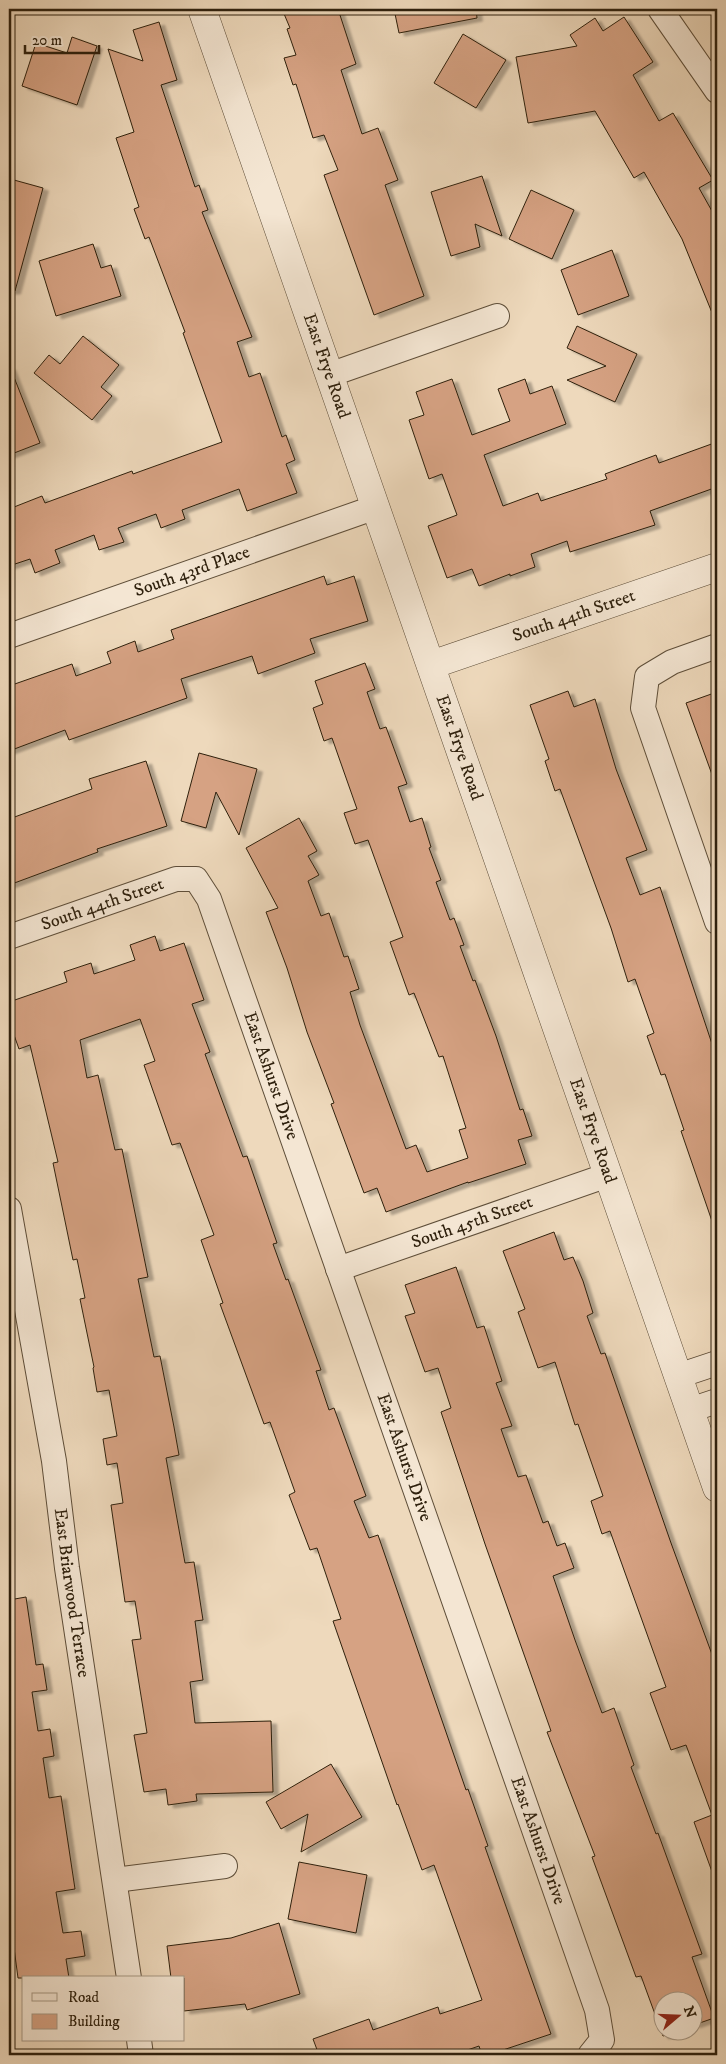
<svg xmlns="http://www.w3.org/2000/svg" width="726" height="2064" viewBox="0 0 726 2064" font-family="'IM FELL DW Pica',serif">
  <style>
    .building { fill: #d6a283; stroke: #2e200d; filter: url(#shadow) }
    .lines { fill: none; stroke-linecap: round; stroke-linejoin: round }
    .minor-casing { stroke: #5e4e39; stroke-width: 26 }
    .tertiary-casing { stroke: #5e4e39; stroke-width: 29 }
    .minor { stroke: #f4e6d3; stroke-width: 24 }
    .tertiary { stroke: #f4e6d3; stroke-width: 28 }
    .labels { text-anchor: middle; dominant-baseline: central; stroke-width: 4; stroke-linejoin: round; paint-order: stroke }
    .street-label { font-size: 18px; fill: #2e200d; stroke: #f4e6d3 }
  </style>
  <defs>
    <filter id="shadow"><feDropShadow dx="5.5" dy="3" stdDeviation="1" flood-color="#0004"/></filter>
  </defs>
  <rect width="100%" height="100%" fill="#eed9bc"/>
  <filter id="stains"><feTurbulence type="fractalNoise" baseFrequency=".004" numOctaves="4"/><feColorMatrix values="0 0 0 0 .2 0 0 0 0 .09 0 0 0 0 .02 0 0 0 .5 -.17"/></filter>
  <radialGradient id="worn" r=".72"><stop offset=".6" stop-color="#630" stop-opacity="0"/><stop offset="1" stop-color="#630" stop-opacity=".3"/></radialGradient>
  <g class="building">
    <path d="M 282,9 L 338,9 L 356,64 L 341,70 L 362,134 L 378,128 L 398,180 L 385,185 L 424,296 L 374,315 L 324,175 L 338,170 L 324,135 L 313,138 L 296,84 L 293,85 L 284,58 L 296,55 L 287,29 L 290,28 Z"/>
    <path d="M 394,9 L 476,9 L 477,18 L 399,33 Z"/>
    <path d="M 624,17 L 653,62 L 633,75 L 659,121 L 673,113 L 713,180 L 699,188 L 717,220 L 717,325 L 682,239 L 644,172 L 634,178 L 595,111 L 528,123 L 516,57 L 577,46 L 570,35 L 595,18 L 603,31 Z"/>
    <path d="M 159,22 L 177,80 L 161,85 L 195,187 L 199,185 L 208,210 L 202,212 L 252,337 L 237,342 L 249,377 L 260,373 L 282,437 L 286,435 L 295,460 L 286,464 L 297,493 L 247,511 L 239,489 L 182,510 L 185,519 L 161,528 L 156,514 L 118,528 L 124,542 L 99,550 L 94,535 L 55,550 L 60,563 L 35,573 L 30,559 L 9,566 L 9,509 L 42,496 L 45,503 L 132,471 L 133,474 L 222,442 L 183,333 L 185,332 L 149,237 L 145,239 L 134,209 L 139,207 L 116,138 L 134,132 L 108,49 L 143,61 L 133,30 Z"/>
    <path d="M 463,34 L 506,60 L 476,108 L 434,83 Z"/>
    <path d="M 72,37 L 97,46 L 77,105 L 22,86 L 36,43 L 67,53 Z"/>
    <path d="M 482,176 L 502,236 L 475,224 L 480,247 L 451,256 L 431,192 Z"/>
    <path d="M 14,180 L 43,188 L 15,291 L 9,291 L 9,198 Z"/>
    <path d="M 531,190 L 574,210 L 552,259 L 509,239 Z"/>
    <path d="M 93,244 L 101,268 L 111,265 L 121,296 L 56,316 L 39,261 Z"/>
    <path d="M 612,250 L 629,296 L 578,315 L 561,270 Z"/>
    <path d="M 577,326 L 637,354 L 615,402 L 567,380 L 606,366 L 567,348 Z"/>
    <path d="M 83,336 L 119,365 L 101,387 L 112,396 L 92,420 L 34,373 L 49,355 L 60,364 Z"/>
    <path d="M 9,367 L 10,367 L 40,443 L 9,455 Z"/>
    <path d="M 452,379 L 472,435 L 510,421 L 498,389 L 525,379 L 530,394 L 552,386 L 566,424 L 484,455 L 503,506 L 538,493 L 541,501 L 607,479 L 605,474 L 656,455 L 659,463 L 717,442 L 717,487 L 650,511 L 655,525 L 570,552 L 567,541 L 531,554 L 535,567 L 510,576 L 510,574 L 479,586 L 472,569 L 447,578 L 428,526 L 457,515 L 442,474 L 429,479 L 409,420 L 424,415 L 416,392 Z"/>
    <path d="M 324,576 L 327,585 L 354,576 L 368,621 L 310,639 L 315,653 L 258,674 L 252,656 L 181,679 L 187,698 L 69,740 L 65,730 L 9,751 L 9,686 L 72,664 L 76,676 L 111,663 L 107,652 L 135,641 L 138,652 L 174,639 L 171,630 Z"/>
    <path d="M 365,663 L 375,689 L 367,692 L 380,729 L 386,727 L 407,784 L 398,787 L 410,822 L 422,818 L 431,847 L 429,848 L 441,880 L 436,882 L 450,920 L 454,918 L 464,945 L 460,946 L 473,981 L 475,980 L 496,1036 L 520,1110 L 523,1109 L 532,1136 L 518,1140 L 526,1164 L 468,1183 L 468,1182 L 386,1212 L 377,1188 L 364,1193 L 331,1104 L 334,1103 L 307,1032 L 287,968 L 266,912 L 278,908 L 246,848 L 299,818 L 317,851 L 308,856 L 319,875 L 308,881 L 321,916 L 329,913 L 344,957 L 348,956 L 359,989 L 350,992 L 360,1025 L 406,1149 L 416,1145 L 427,1172 L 468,1158 L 459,1130 L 466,1128 L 443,1056 L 439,1057 L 414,993 L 409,995 L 390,942 L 403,937 L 368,840 L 355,844 L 344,813 L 357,809 L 332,738 L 324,741 L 313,708 L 323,704 L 315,681 Z"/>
    <path d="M 568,691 L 574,707 L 595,699 L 616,769 L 647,850 L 626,858 L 640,895 L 660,887 L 717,1059 L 717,1227 L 714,1227 L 681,1131 L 684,1130 L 665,1074 L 661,1075 L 647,1036 L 654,1033 L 635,979 L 628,982 L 611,928 L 560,789 L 555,791 L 545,761 L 549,759 L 530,705 Z"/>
    <path d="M 717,692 L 717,780 L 714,780 L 686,703 Z"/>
    <path d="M 199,753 L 257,769 L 239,835 L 216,792 L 206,828 L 181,821 Z"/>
    <path d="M 146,761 L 167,826 L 97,849 L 98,852 L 9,885 L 9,819 L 92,789 L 89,779 Z"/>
    <path d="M 155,936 L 160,951 L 184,943 L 204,1000 L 192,1004 L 210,1052 L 205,1054 L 243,1157 L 247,1156 L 277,1243 L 273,1244 L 286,1280 L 288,1279 L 321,1370 L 316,1371 L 329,1410 L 334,1408 L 366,1496 L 354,1501 L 369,1538 L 378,1535 L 466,1790 L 468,1789 L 488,1846 L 485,1847 L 551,2034 L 488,2055 L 482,2055 L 479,2046 L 453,2055 L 319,2055 L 313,2039 L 369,2019 L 373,2030 L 438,2007 L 440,2014 L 482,2000 L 434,1865 L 422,1870 L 398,1804 L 397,1805 L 333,1621 L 341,1619 L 317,1548 L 310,1550 L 289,1495 L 295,1492 L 270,1422 L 264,1424 L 220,1304 L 223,1303 L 201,1240 L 214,1235 L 180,1143 L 172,1145 L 144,1065 L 155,1061 L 140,1019 L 80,1040 L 87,1078 L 98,1075 L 115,1150 L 122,1149 L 148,1277 L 138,1279 L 154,1357 L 160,1356 L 174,1427 L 179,1455 L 166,1458 L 185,1563 L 194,1562 L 203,1620 L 195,1621 L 203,1680 L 190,1682 L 195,1723 L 271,1721 L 273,1792 L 196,1794 L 197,1801 L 168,1805 L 166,1789 L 144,1792 L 134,1735 L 147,1733 L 132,1640 L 141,1639 L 135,1601 L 125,1602 L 111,1505 L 123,1503 L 117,1463 L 107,1465 L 103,1439 L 117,1436 L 109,1390 L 97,1392 L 93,1368 L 94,1367 L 80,1299 L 85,1298 L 77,1259 L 73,1260 L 65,1221 L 53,1163 L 58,1162 L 30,1045 L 19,1049 L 9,1021 L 9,1002 L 67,982 L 64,972 L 91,963 L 94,974 L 135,960 L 130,945 Z"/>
    <path d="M 554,1232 L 564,1260 L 573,1257 L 583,1281 L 593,1313 L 587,1316 L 601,1354 L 605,1353 L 671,1543 L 717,1668 L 717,1880 L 715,1880 L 694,1822 L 712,1815 L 686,1745 L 671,1750 L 650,1693 L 666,1687 L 610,1531 L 602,1534 L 591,1501 L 603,1496 L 578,1424 L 575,1425 L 555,1362 L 538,1368 L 518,1312 L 525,1309 L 503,1251 Z"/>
    <path d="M 456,1267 L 477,1328 L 484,1326 L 502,1381 L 496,1383 L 512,1426 L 501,1429 L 518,1477 L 526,1475 L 543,1523 L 548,1521 L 557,1546 L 565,1543 L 574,1568 L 553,1576 L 575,1640 L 602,1713 L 614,1708 L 634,1765 L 631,1767 L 656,1834 L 658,1833 L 702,1954 L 692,1957 L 714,2018 L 694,2025 L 694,2002 L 664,2002 L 664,2032 L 676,2032 L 663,2036 L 641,1976 L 636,1977 L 592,1857 L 595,1856 L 547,1732 L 551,1731 L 485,1544 L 441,1412 L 451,1408 L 438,1368 L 425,1372 L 405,1316 L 415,1313 L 405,1285 Z"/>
    <path d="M 26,1597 L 36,1665 L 43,1664 L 47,1690 L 32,1692 L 38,1731 L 50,1729 L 54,1756 L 43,1758 L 49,1798 L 61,1796 L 75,1889 L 56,1892 L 63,1933 L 81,1931 L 85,1956 L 66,1959 L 69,1978 L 18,1978 L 9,1910 L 9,1600 Z"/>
    <path d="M 331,1764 L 362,1817 L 301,1852 L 308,1814 L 281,1829 L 266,1802 Z"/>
    <path d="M 299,1862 L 367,1875 L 356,1933 L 288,1919 Z"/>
    <path d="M 279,1923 L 300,1994 L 247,2010 L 245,2004 L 184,2011 L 184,1978 L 171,1978 L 167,1946 L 231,1938 Z"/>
  </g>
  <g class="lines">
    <defs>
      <g id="minor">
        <path d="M 660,9 L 717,91"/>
        <path d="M 329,375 L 497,316"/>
        <path id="s1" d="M 9,636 L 376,507"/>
        <path d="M 717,646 L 672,662 L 647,677 L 643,708 L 717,922"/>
        <path id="s2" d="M 9,937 L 176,879 L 196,879 L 209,899 L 597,2010 L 602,2040 L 590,2055"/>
        <path id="s3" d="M 9,1209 L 54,1461 L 67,1568 L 129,1978"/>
        <path id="s4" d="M 338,1269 L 608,1175"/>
        <path d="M 678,1376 L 717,1363"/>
        <path d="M 690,1410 L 717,1401"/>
        <path d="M 115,1880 L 225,1866"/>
        <path d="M 139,2040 L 141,2055"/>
      </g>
      <g id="tertiary">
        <path id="s5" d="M 202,9 L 717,1488"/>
        <path id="s6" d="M 431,665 L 717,567"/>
      </g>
    </defs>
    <use href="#minor" class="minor-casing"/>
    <use href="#tertiary" class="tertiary-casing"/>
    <use href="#minor" class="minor"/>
    <use href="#tertiary" class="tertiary"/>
  </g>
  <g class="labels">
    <g class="street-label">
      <text stroke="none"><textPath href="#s5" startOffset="378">East Frye Road</textPath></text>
      <text stroke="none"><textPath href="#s1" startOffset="194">South 43rd Place</textPath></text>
      <text stroke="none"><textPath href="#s6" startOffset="151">South 44th Street</textPath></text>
      <text stroke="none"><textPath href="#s5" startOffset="782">East Frye Road</textPath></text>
      <text stroke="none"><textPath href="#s2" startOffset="99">South 44th Street</textPath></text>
      <text stroke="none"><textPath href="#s2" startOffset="408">East Ashurst Drive</textPath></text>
      <text stroke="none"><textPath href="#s5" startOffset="1188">East Frye Road</textPath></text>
      <text stroke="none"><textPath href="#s4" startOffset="142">South 45th Street</textPath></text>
      <text stroke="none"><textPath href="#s2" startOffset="812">East Ashurst Drive</textPath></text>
      <text stroke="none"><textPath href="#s3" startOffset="389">East Briarwood Terrace</textPath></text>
      <text stroke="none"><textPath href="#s2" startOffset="1218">East Ashurst Drive</textPath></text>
    </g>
  </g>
  <rect width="726" height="2064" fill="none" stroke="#eed9bc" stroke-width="30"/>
  <rect x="10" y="10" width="706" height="2044" fill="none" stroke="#2e200d" stroke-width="2.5"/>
  <rect x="15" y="15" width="696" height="2034" fill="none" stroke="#2e200d"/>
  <rect x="22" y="1976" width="162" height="65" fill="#f4e6d3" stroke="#a59784"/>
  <rect x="32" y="1993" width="25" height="8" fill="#f4e6d3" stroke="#a59784"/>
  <text x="68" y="2002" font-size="15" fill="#2e200d">Road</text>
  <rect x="32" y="2014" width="25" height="15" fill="#d6a283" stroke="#a59784"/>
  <text x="68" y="2026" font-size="15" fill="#2e200d">Building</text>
  <g transform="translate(678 2016) rotate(71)"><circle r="24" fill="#f4e6d3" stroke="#a59784"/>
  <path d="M0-4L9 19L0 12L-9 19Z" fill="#8f2418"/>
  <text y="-8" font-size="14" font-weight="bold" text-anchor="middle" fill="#2e200d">N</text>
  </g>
  <path d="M25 45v8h74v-8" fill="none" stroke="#2e200d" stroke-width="2.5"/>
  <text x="32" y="45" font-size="15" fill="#2e200d" stroke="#f4e6d3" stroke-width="4" paint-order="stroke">20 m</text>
  <rect width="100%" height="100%" filter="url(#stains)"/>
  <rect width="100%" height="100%" fill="url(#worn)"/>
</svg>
